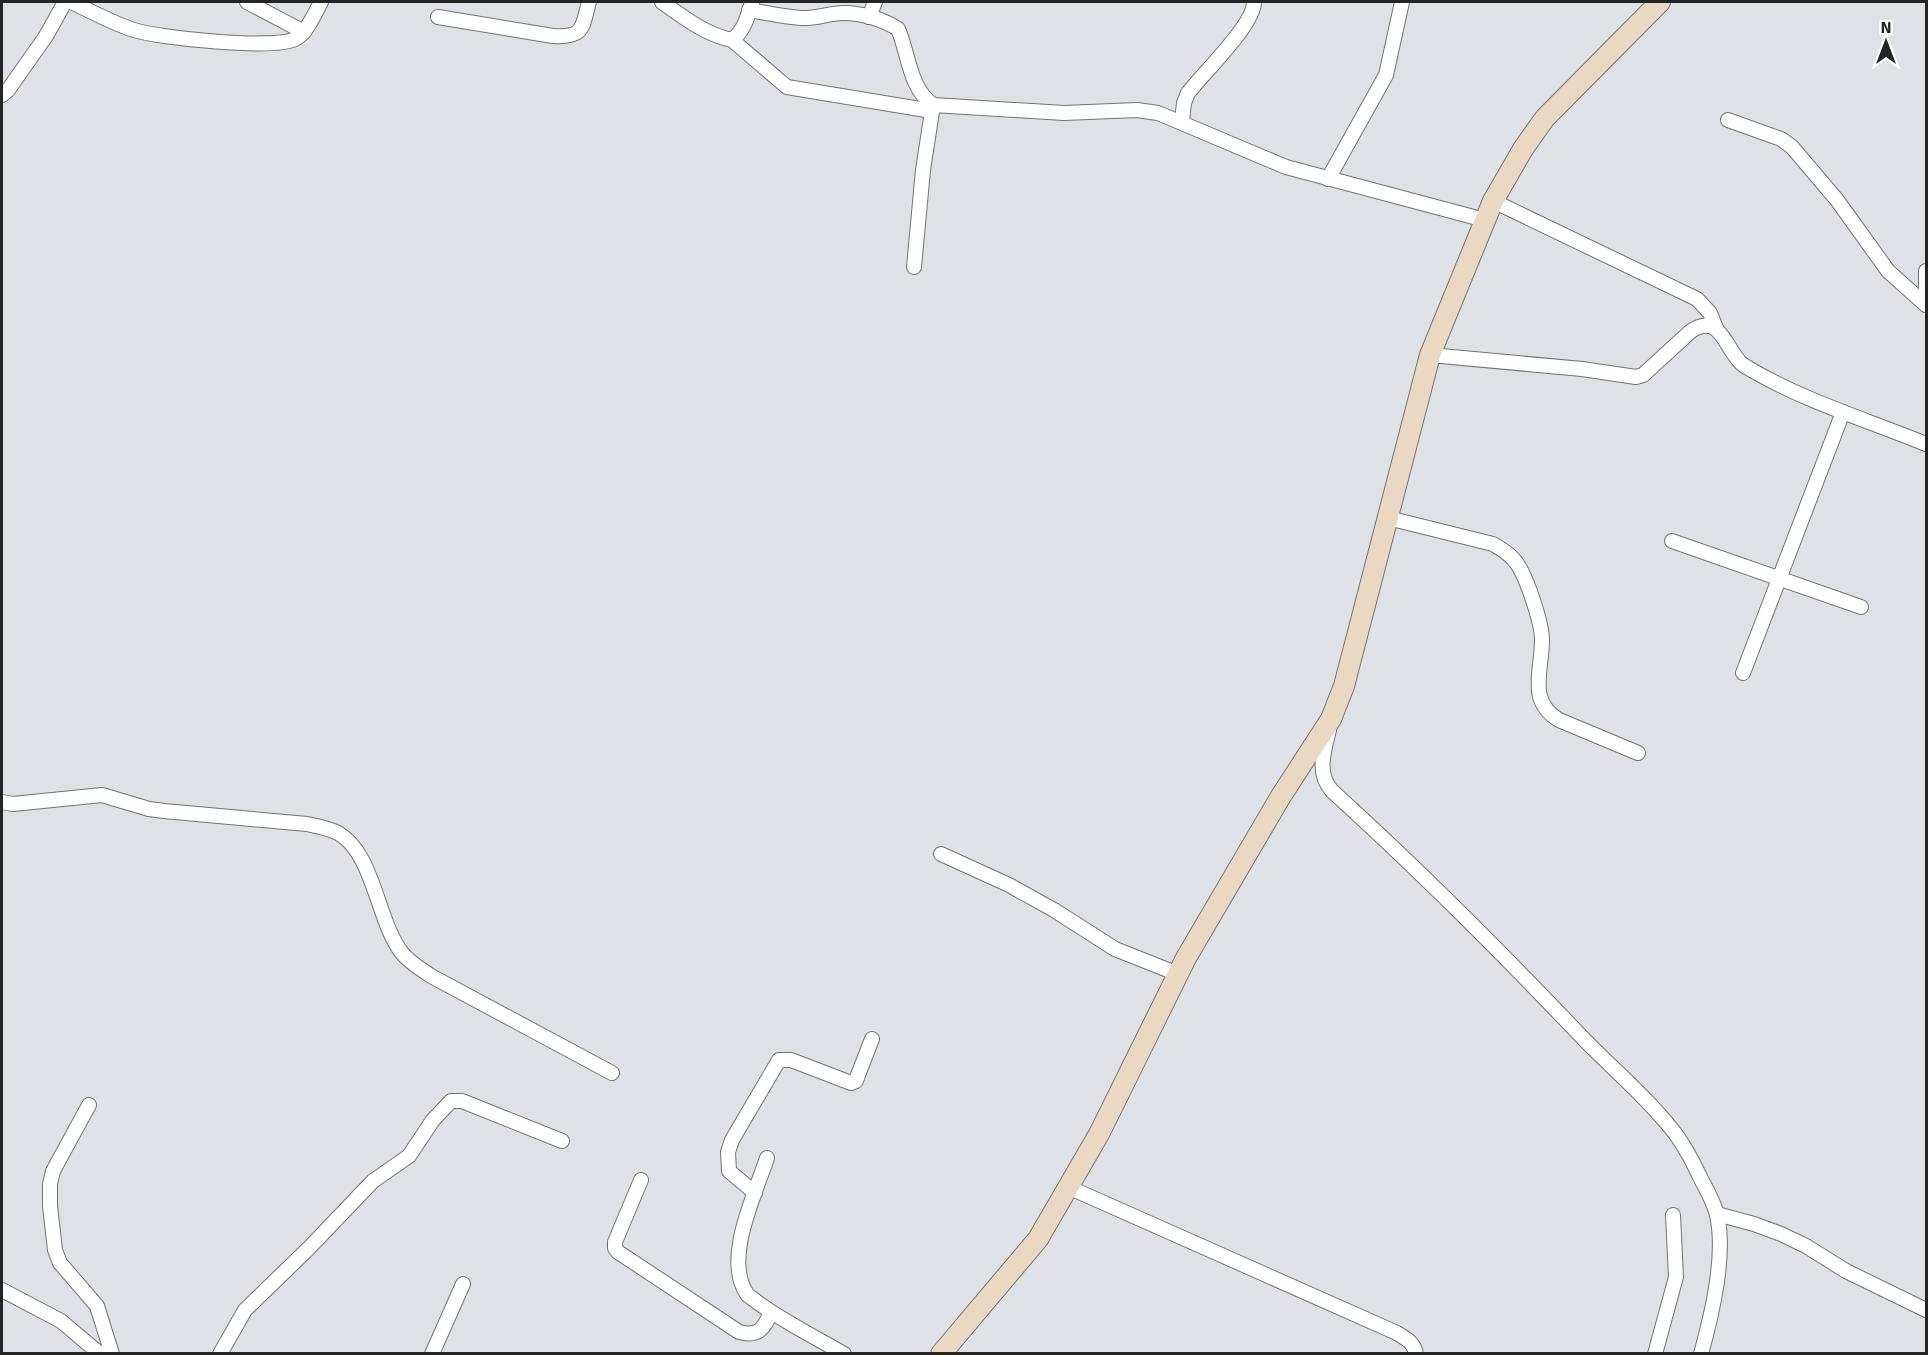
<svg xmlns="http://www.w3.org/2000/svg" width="1928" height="1355" viewBox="0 0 1928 1355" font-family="Signika,sans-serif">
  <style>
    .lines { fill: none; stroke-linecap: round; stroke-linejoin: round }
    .street-casing { stroke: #707477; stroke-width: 16 }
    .secondary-casing { stroke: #707477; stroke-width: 22 }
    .street { stroke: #fff; stroke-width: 14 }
    .secondary { stroke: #ebd8c2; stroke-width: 20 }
  </style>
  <rect width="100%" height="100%" fill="#dee2e6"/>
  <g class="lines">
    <defs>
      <g id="street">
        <path d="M 71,2 C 91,11 112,23 134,30 C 159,38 274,50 295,39 C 307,33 315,13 321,2"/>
        <path d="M 247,2 L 304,32"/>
        <path d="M 662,2 C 683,17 706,35 732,40 C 745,30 747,17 752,3"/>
        <path d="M 749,10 C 767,13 784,17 801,18 C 816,19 829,13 844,13 C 861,13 883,19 898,29 C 909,54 909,88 933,105 L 1064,113 L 1137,110 L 1158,113 L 1286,167 L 1485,220"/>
        <path d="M 438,17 L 553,36 C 584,38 582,28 589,2"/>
        <path d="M 869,17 L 875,2"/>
        <path d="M 732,40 L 787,87 L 932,111"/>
        <path d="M 2,95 L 8,90 L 46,36 L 65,2"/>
        <path d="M 1728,120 L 1781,139 L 1792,147 L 1837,200 L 1888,271 L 1926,305"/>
        <path d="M 1182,121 L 1184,103 L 1188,93 C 1204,72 1254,25 1254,2"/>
        <path d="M 1328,179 L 1386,75 L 1402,2"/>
        <path d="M 1493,201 L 1697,299 L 1710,313 L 1716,328"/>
        <path d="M 914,267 L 923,170 L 933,105"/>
        <path d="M 1926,271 L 1926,305"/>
        <path d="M 1430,355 L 1582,369 L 1636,377 L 1643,375 L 1691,331 C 1720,312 1725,348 1741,363 C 1745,367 1752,370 1757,373 C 1810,403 1870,421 1926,444"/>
        <path d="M 1388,518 L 1493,544 C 1501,549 1509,553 1515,561 C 1526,574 1542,623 1542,640 C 1542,671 1527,701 1559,720 L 1638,753"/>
        <path d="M 1672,541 L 1861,607"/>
        <path d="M 1743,673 L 1843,412"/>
        <path d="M 1329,730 C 1324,751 1316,773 1332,791 C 1417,868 1499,950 1578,1033 C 1608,1065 1643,1093 1670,1127 C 1683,1142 1692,1160 1700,1177 C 1706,1189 1714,1202 1717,1215 C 1726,1256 1712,1314 1701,1354"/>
        <path d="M 2,802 L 13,804 L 102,795 L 149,809 L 164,811 L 307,824 C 317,826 328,828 338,833 C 374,853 377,921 402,953 C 410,963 421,969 431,976 L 612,1073"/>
        <path d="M 941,854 L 1009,885 L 1054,910 L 1115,949 L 1178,974"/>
        <path d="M 89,1105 L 53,1171 L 50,1184 L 50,1206 L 55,1250 L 60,1263 L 97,1306 L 112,1354"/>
        <path d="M 767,1158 C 755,1195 723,1259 747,1294 C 749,1297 754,1299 757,1302 C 784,1322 815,1337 844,1354"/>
        <path d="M 641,1180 L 615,1242 L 615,1248 L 618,1252 L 739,1332 C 759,1337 763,1329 771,1313"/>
        <path d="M 1068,1187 L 1397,1333 C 1406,1339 1414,1342 1416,1354"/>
        <path d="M 755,1193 L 729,1171 L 728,1152 L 732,1140 L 779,1060 L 791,1060 L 851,1083 L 856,1081 L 858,1075 L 872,1039"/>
        <path d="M 1717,1214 L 1754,1224 L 1781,1234 L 1806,1246 L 1846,1271 L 1926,1310"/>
        <path d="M 2,1290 L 61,1321 L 100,1354"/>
        <path d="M 220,1354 L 245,1310 L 309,1248 L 373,1181 L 409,1156 L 433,1120 L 451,1101 L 462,1101 L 562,1141"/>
        <path d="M 432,1354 L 463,1284"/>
        <path d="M 1655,1354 L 1676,1277 L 1673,1215"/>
      </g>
      <path id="secondary" d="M 941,1354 L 1038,1239 L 1099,1134 L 1186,958 L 1281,796 L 1331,719 L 1344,686 L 1430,355 L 1493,201 L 1523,149 L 1545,118 L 1660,2"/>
    </defs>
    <use href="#street" class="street-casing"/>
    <use href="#secondary" class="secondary-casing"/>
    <use href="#street" class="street"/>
    <use href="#secondary" class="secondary"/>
  </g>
  <rect width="1928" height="1355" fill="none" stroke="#232426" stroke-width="6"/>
  <g transform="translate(1886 42)" stroke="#ffffff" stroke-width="4.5" paint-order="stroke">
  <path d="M0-4.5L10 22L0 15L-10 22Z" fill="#232426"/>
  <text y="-9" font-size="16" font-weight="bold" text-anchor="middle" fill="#232426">N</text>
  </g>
</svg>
